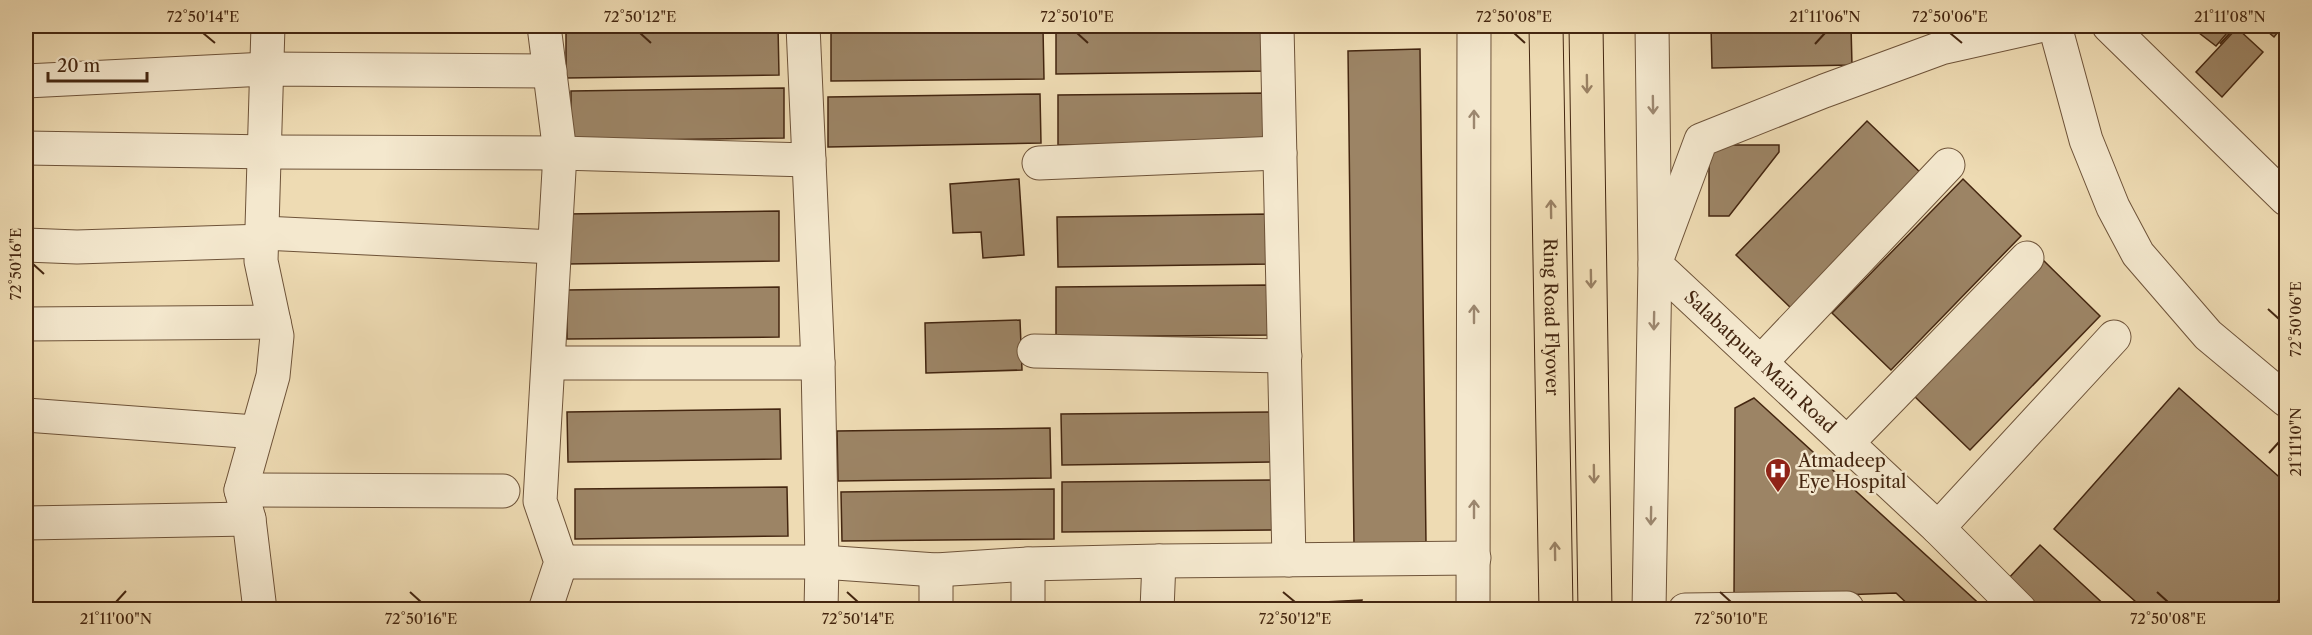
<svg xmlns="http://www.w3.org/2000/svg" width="2312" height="635" viewBox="0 0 2312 635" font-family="'Libre Caslon Text',serif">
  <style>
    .building { fill: #9c8465; stroke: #442610; stroke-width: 1.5 }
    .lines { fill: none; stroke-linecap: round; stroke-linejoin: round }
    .minor-casing { stroke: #6e5339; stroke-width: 35 }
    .highway-casing { stroke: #442610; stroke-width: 35 }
    .minor { stroke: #f4e8ce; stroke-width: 33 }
    .highway { stroke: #eedbb3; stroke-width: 33 }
    .oneway { stroke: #998062 }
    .oneway2 { stroke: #9c876f }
    .ticks { fill: none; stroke: #442610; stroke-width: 2 }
    .labels { text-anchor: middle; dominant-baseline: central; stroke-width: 5; stroke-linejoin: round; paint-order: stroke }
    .street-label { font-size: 18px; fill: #442610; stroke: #f4e8ce }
    .poi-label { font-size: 18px; fill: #442610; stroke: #f4e8ce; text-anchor: start }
    .neatline { fill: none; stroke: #442610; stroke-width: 2 }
    .ticks-label { font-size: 15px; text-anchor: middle; fill: #442610 }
  </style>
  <rect width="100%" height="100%" fill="#eedbb3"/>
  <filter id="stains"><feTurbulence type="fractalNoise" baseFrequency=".00333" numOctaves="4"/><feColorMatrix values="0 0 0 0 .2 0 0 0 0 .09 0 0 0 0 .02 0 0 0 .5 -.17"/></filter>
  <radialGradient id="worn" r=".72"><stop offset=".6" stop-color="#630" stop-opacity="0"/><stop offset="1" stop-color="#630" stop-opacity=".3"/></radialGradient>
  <g class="building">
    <path d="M 778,26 L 779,75 L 566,78 L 566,28 Z"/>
    <path d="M 1056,26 L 1269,26 L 1269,71 L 1056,74 Z"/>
    <path d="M 1711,26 L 1851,26 L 1852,65 L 1712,68 Z"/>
    <path d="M 2190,26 L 2233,26 L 2216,46 Z"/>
    <path d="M 2261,26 L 2283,26 L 2274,37 Z"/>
    <path d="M 1043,28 L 1044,79 L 831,81 L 831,31 Z"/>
    <path d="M 2237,28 L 2263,52 L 2222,97 L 2196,72 Z"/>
    <path d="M 1420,49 L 1426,544 L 1354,546 L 1348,51 Z"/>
    <path d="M 784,88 L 784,138 L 571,141 L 571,91 Z"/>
    <path d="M 1271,93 L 1271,142 L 1058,145 L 1058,95 Z"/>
    <path d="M 1040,94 L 1041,143 L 828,147 L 828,97 Z"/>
    <path d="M 1867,121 L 1925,177 L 1794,311 L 1736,255 Z"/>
    <path d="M 1709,145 L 1779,145 L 1779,152 L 1729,216 L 1709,216 Z"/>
    <path d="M 1019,179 L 1024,255 L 983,258 L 981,232 L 953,233 L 950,184 Z"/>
    <path d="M 1963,179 L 2021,236 L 1891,370 L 1832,313 Z"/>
    <path d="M 779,211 L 779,261 L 567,264 L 566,214 Z"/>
    <path d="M 1270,214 L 1271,264 L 1058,267 L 1057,217 Z"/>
    <path d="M 2042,259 L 2100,316 L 1970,450 L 1912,394 Z"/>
    <path d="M 1269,285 L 1269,335 L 1056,337 L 1056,287 Z"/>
    <path d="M 779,287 L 779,337 L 567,339 L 567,290 Z"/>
    <path d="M 1020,320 L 1022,370 L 926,373 L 925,323 Z"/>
    <path d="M 2179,388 L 2286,483 L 2286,591 L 2270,610 L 2145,610 L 2054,529 Z"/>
    <path d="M 1754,398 L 1986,610 L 1914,610 L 1896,593 L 1734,599 L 1735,408 Z"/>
    <path d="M 780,409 L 781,459 L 568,462 L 567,412 Z"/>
    <path d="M 1274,412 L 1275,462 L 1062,465 L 1061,414 Z"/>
    <path d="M 1050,428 L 1051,478 L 838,481 L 837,431 Z"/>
    <path d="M 1274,480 L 1275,530 L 1062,532 L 1062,482 Z"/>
    <path d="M 787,487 L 788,536 L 575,539 L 575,489 Z"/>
    <path d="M 1054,489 L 1054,539 L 842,541 L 841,492 Z"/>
    <path d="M 2040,545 L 2110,610 L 2036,610 L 2006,581 Z"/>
    <path d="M 1362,600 L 1360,610 L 1243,610 L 1243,606 Z"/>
  </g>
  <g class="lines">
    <defs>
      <g id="minor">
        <path d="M 544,26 L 560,153 L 540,501 L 561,562 L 545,610"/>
        <path d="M 803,26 L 818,363 L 822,562 L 821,610"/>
        <path d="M 1277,26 L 1289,560"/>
        <path d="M 2055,26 L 2086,140 L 2113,207 L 2138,254 L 2208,335 L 2286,400"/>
        <path d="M 2109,26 L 2286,199"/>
        <path d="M 26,81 L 267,69 L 550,71"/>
        <path d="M 26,148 L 265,152 L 560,153 L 809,160"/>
        <path d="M 1039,163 L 1280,153"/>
        <path d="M 263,233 L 554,247"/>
        <path d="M 26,245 L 77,247 L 262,241"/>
        <path d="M 26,324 L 274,322"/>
        <path d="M 1034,351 L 1285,356"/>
        <path d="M 1761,362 L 1948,165"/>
        <path d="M 549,363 L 818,363"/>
        <path d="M 26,415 L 257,432"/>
        <path d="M 1847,443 L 2027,258"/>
        <path d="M 241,490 L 503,491"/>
        <path d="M 26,523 L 249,519"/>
        <path d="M 1938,528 L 2114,337"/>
        <path d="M 561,562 L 822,562 L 936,570 L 1028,564 L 1159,561 L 1474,558"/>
        <path d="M 1028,564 L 1028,610"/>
        <path d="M 260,610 L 249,519 L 241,490 L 273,376 L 277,336 L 261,261 L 268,26"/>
        <path d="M 936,610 L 936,570"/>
        <path d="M 1157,610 L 1159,561"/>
        <path d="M 1473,610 L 1474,26"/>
        <path d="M 1649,610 L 1655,264 L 1652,26"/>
        <path d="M 1685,610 L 1847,608"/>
        <path d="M 2020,610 L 1938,528 L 1655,264 L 1701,140 L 1824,91 L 1941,48 L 2039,26"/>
      </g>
      <g id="highway">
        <path id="s1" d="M 1546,26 L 1556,610"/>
        <path d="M 1586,26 L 1595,610"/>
      </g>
    </defs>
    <use href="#minor" class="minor-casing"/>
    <use href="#highway" class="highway-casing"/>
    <use href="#minor" class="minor"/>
    <use href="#highway" class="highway"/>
  </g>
  <defs><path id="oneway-shaft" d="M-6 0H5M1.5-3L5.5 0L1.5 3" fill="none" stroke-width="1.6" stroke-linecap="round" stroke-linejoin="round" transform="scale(1.5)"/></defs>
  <g class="oneway">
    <use href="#oneway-shaft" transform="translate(1587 84) rotate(89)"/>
    <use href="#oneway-shaft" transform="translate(1551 209) rotate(-91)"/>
    <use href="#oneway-shaft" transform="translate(1591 279) rotate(89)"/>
    <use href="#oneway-shaft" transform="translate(1594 474) rotate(89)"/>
    <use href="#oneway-shaft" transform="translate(1555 551) rotate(-91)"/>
  </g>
  <g class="oneway2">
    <use href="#oneway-shaft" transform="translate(1653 105) rotate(89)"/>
    <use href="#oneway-shaft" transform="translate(1474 119) rotate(-90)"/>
    <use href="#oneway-shaft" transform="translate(1474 314) rotate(-90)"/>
    <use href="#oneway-shaft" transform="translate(1654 321) rotate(91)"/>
    <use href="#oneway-shaft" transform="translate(1474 509) rotate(-90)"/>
    <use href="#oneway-shaft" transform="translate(1651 516) rotate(91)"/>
  </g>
  <path class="ticks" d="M 203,33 L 215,43M 640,33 L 651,43M 1077,33 L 1088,43M 1514,33 L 1525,43M 1950,33 L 1962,43M 1815,44 L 1825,33M 2220,44 L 2230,33M 33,264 L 44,274M 2268,309 L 2279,319M 2269,453 L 2279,442M 410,592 L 421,602M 847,592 L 858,602M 1283,592 L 1295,602M 1720,592 L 1731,602M 2157,592 L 2168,602M 116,602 L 126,591"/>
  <defs>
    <symbol id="hospital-pin" viewBox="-11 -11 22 30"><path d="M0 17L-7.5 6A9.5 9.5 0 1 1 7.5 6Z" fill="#8f2418" stroke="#f4e8ce"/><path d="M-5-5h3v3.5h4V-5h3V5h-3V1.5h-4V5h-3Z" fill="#fff"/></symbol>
  </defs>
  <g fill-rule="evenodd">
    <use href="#hospital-pin" x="1763" y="456" width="30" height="40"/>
  </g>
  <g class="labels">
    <g class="street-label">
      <text stroke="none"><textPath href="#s1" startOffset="291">Ring Road Flyover</textPath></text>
      <text transform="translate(1760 362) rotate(43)">Salabatpura Main Road</text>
    </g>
    <g class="poi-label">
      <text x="1798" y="461">Atmadeep<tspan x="1798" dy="21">Eye Hospital</tspan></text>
    </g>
  </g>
  <rect width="2312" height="635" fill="none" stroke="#eedbb3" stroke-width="66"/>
  <path d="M48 72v9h99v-9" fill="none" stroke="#442610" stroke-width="3"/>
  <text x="57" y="72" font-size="18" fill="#442610" stroke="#f4e8ce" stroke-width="4.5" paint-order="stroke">20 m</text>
  <rect x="33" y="33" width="2246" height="569" class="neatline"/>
  <g class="ticks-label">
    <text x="203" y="22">72°50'14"E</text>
    <text x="640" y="22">72°50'12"E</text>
    <text x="1077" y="22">72°50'10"E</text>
    <text x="1514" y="22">72°50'08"E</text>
    <text x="1825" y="22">21°11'06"N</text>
    <text x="1950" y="22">72°50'06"E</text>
    <text x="2230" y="22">21°11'08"N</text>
    <text transform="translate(16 264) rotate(-90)" y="5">72°50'16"E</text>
    <text transform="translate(2296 319) rotate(-90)" y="5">72°50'06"E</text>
    <text transform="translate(2296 442) rotate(-90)" y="5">21°11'10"N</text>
    <text x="116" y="624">21°11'00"N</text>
    <text x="421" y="624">72°50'16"E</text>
    <text x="858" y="624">72°50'14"E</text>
    <text x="1295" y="624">72°50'12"E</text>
    <text x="1731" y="624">72°50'10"E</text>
    <text x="2168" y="624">72°50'08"E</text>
  </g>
  <rect width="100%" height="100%" filter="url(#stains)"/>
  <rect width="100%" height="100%" fill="url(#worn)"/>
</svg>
